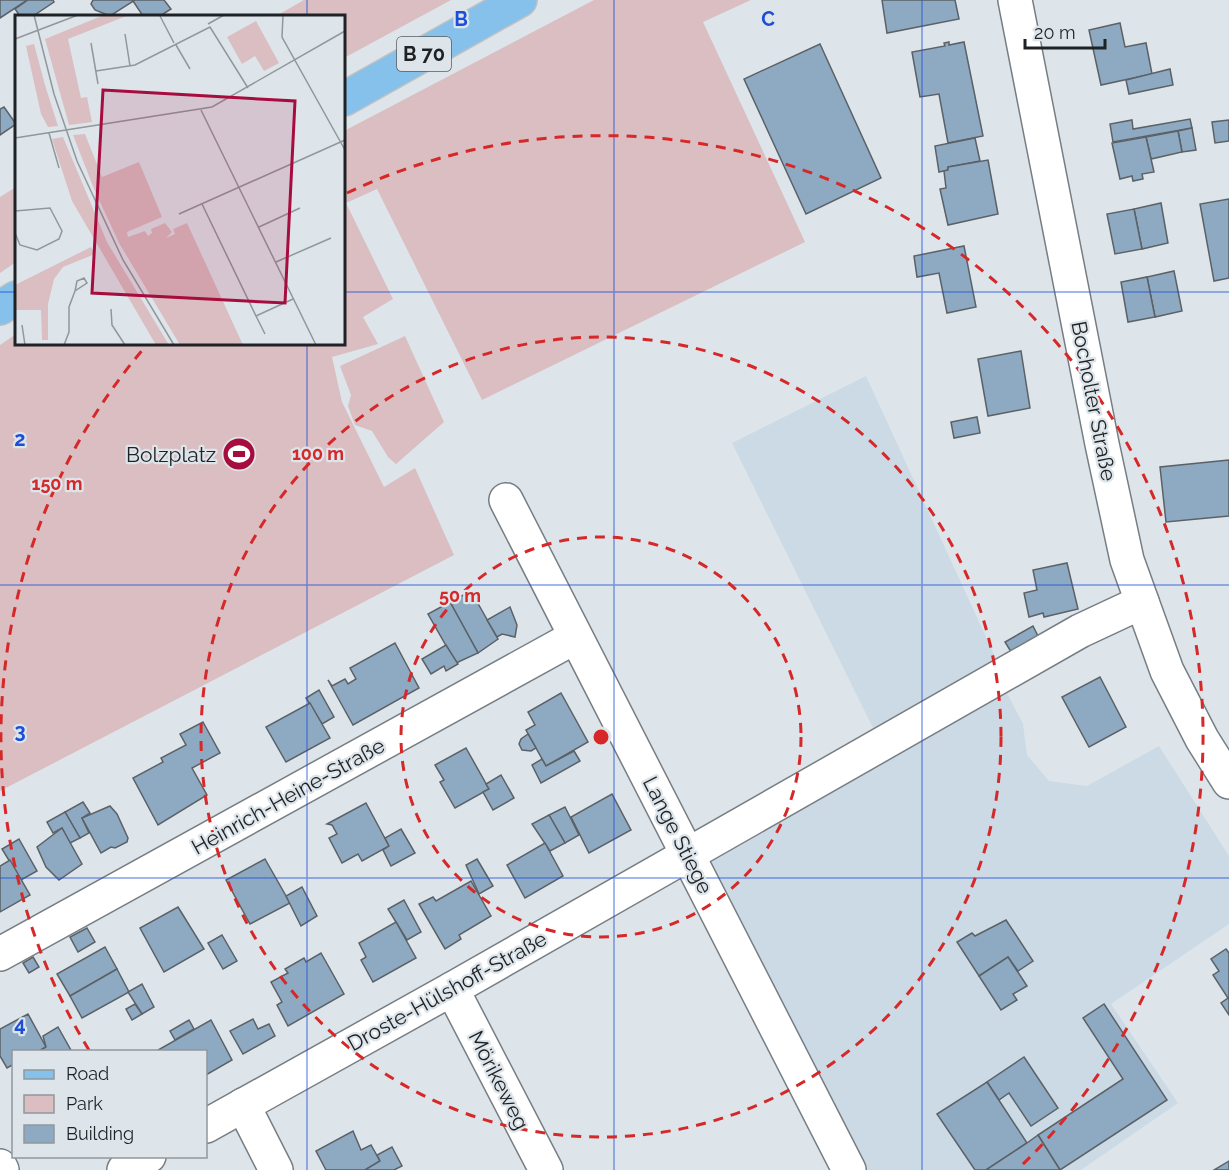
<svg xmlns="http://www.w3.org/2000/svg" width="1229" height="1170" viewBox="0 0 1229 1170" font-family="Raleway,sans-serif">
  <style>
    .built { fill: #ccdae5 }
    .green { fill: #dabec1 }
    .building { fill: #8daac2; stroke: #5b6166; stroke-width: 1.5 }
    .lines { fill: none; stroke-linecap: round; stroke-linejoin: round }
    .minor-casing { stroke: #777e83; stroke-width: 36 }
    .major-casing { stroke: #c0c1c2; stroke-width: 36 }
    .minor { stroke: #fff; stroke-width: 33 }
    .major { stroke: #85c1ea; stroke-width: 33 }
    .grid { fill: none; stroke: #1d4ed8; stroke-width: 1.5; stroke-opacity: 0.55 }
    .ring { fill: none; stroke: #d62828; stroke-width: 3; stroke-dasharray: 10 8 }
    .labels { text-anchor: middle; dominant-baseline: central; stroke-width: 4.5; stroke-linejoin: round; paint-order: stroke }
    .shield { fill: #dde5eb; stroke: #585c60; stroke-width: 1.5 }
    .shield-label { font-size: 20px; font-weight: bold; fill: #1f2224 }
    .street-label { font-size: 21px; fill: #1f2224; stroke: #dde5eb }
    .poi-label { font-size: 21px; fill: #1f2224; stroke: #dde5eb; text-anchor: end }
    .inset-road { fill: none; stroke: #91979b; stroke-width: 1.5 }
    .view { fill: #a60d3e; fill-opacity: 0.15; stroke: #a60d3e; stroke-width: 3 }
    .inset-edge { fill: none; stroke: #1f2224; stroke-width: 3 }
    .grid-label { font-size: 20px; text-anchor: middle; font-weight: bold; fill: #1d4ed8; stroke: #dde5eb; stroke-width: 4.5; stroke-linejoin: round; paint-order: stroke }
    .centre { fill: #d62828; stroke: #dde5eb; stroke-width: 3 }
    .ring-label { font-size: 18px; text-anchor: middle; font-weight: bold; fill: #d62828; stroke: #dde5eb; stroke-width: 4.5; stroke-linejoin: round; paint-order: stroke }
  </style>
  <rect width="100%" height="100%" fill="#dde5eb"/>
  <g class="built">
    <path d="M 866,376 L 998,663 L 874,730 L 732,443 Z"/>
    <path d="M 1004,687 L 1023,724 L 1027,755 L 1049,781 L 1087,786 L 1159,746 L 1229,856 L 1229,924 L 1111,1004 L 1178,1103 L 1081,1170 L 867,1170 L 708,857 Z"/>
  </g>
  <g class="green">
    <path d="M 304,0 L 451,0 L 344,58 L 344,16 L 276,16 Z"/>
    <path d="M 594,0 L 751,0 L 703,22 L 805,242 L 482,400 L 377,189 L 346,203 L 393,299 L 363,317 L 378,344 L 332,357 L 342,402 L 384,487 L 415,468 L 454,555 L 0,791 L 0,345 L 16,334 L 16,344 L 344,344 L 344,131 Z"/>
    <path d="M 16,187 L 16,262 L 0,273 L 0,197 Z"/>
    <path d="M 405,336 L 444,422 L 396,464 L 388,457 L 372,431 L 355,425 L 348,406 L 351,395 L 340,366 Z"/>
  </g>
  <g class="building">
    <path d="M 0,0 L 25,0 L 26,1 L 0,18 Z"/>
    <path d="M 28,0 L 53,0 L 54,2 L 33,16 L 20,16 L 15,9 Z"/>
    <path d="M 93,0 L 135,0 L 110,16 L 95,10 L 91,4 Z"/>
    <path d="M 135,0 L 164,0 L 171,9 L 160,16 L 143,16 L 133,1 Z"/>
    <path d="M 882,0 L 955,0 L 959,19 L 887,33 Z"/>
    <path d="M 1120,23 L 1125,47 L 1146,43 L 1152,74 L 1101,85 L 1089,30 Z"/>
    <path d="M 949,42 L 949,45 L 964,42 L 983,136 L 948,143 L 939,94 L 920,97 L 912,52 L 945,46 L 944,43 Z"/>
    <path d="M 820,44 L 881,178 L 806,214 L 744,79 Z"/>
    <path d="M 1170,69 L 1173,85 L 1129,94 L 1126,80 Z"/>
    <path d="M 4,107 L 16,124 L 0,135 L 0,109 Z"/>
    <path d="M 1190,119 L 1192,128 L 1113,142 L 1110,124 L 1132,120 L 1133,129 Z"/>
    <path d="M 1229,120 L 1229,141 L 1215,143 L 1212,122 Z"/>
    <path d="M 1192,128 L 1196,150 L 1182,152 L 1178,131 Z"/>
    <path d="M 1178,131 L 1182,152 L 1151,159 L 1146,137 Z"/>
    <path d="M 1146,137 L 1154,172 L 1142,174 L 1143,179 L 1133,181 L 1132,176 L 1120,179 L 1112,143 Z"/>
    <path d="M 975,138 L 980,161 L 948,167 L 948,170 L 939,172 L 935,146 Z"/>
    <path d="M 988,160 L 998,214 L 948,225 L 940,189 L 946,188 L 944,171 L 948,170 L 948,167 Z"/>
    <path d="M 1229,199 L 1229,278 L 1214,281 L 1200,204 Z"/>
    <path d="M 1161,203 L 1168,243 L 1142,249 L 1134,209 Z"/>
    <path d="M 1134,209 L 1142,249 L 1115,254 L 1107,214 Z"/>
    <path d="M 964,246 L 976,307 L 947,313 L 939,273 L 917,277 L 914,256 Z"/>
    <path d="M 1174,271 L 1182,311 L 1155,317 L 1147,277 Z"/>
    <path d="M 1147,277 L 1155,317 L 1128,322 L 1121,282 Z"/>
    <path d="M 1021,351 L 1030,408 L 988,416 L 978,359 Z"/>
    <path d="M 977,417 L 980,433 L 954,438 L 951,422 Z"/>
    <path d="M 1229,460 L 1229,516 L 1166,522 L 1160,467 Z"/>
    <path d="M 1067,563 L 1078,609 L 1044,617 L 1043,613 L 1029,617 L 1024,593 L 1037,590 L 1033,570 Z"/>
    <path d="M 471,591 L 498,639 L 478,653 L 450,602 Z"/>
    <path d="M 450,602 L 478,653 L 456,663 L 428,614 Z"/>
    <path d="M 510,607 L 517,625 L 515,637 L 502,634 L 497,637 L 487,620 Z"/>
    <path d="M 1033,626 L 1040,640 L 1013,655 L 1005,642 Z"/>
    <path d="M 395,643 L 419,688 L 353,725 L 328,680 L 332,686 L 345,679 L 348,684 L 356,679 L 350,668 Z"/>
    <path d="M 446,645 L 458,664 L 446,671 L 444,666 L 431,674 L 422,659 Z"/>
    <path d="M 1100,677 L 1126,727 L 1089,747 L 1062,697 Z"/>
    <path d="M 319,690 L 334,717 L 322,724 L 306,698 Z"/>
    <path d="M 561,693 L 588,742 L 546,766 L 526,730 L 535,725 L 528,712 Z"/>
    <path d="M 310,703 L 330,738 L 286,762 L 266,727 Z"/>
    <path d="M 203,722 L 220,753 L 192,768 L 207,795 L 158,825 L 133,778 L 163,762 L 161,758 L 186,745 L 180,734 Z"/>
    <path d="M 528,734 L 536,748 L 531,751 L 522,750 L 519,744 L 521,739 Z"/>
    <path d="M 466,748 L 489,789 L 455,808 L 440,782 L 444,780 L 435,765 Z"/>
    <path d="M 574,751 L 580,761 L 541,783 L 532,765 L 542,759 L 546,766 Z"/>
    <path d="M 501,775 L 514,798 L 493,810 L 483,792 L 489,789 L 486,784 Z"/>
    <path d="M 612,794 L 631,830 L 589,853 L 571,817 Z"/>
    <path d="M 83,802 L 90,813 L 82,818 L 89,833 L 80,838 L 65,812 Z"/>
    <path d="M 366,803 L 389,846 L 362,861 L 358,854 L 342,863 L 329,838 L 337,834 L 332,825 L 327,824 Z"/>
    <path d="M 110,806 L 117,814 L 128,838 L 127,842 L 115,848 L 111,847 L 101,853 L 82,818 Z"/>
    <path d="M 565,807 L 579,835 L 565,843 L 549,815 Z"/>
    <path d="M 65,812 L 80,838 L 70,843 L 62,828 L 53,833 L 47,822 Z"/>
    <path d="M 549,815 L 565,843 L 550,851 L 532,824 Z"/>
    <path d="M 62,828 L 82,864 L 59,880 L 46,867 L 37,847 Z"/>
    <path d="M 401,829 L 415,853 L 391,866 L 383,850 L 389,846 L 385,838 Z"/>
    <path d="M 19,839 L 37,871 L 21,880 L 2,849 Z"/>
    <path d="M 545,843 L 563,876 L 525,898 L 507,865 Z"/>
    <path d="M 265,859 L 290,903 L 250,924 L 226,880 Z"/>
    <path d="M 477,859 L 493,886 L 479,894 L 466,865 Z"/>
    <path d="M 10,860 L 30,895 L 0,912 L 0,866 Z"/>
    <path d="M 471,881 L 491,916 L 459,935 L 461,939 L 445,949 L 419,904 L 433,897 L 436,901 Z"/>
    <path d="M 302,887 L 317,916 L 301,926 L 286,896 Z"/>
    <path d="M 404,900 L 421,932 L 407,940 L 388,909 Z"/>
    <path d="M 178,907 L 204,949 L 164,972 L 140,928 Z"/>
    <path d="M 1006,920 L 1033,961 L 1018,971 L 1008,957 L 979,976 L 957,942 L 972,933 L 975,936 Z"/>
    <path d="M 396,922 L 416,958 L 373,982 L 361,960 L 366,957 L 359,943 Z"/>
    <path d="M 87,928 L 95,942 L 78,952 L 70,937 Z"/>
    <path d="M 222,935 L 237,961 L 223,969 L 208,943 Z"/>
    <path d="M 105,947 L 117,969 L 70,996 L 57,974 Z"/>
    <path d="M 1226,949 L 1229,953 L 1229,1015 L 1221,1003 L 1228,998 L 1213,975 L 1219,971 L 1211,959 Z"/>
    <path d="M 321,953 L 344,994 L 288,1026 L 277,1005 L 282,1002 L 271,982 L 288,973 L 285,969 L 304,958 L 306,962 Z"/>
    <path d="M 33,957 L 39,967 L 29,973 L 23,963 Z"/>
    <path d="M 1008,957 L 1027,986 L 1013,994 L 1017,1000 L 1001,1010 L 979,976 Z"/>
    <path d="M 117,969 L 129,992 L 82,1018 L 70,996 Z"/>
    <path d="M 142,984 L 154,1007 L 142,1014 L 128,992 Z"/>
    <path d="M 135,1004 L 142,1014 L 132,1020 L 126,1009 Z"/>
    <path d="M 1104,1004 L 1167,1100 L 1060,1170 L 1038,1135 L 1123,1079 L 1083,1018 Z"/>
    <path d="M 28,1014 L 46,1047 L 37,1052 L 14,1052 L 14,1064 L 7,1068 L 0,1056 L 0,1029 Z"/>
    <path d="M 253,1019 L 258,1029 L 269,1024 L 275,1036 L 243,1054 L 230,1031 Z"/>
    <path d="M 189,1020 L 194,1029 L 175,1040 L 170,1031 Z"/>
    <path d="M 211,1020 L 232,1060 L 206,1075 L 206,1052 L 159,1052 L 158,1050 Z"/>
    <path d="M 58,1027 L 72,1052 L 38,1052 L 46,1047 L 43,1036 Z"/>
    <path d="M 1024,1057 L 1058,1108 L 1031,1126 L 1009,1093 L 999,1100 L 987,1082 Z"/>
    <path d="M 987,1082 L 1027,1143 L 986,1170 L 975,1170 L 937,1114 Z"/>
    <path d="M 353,1131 L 361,1150 L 371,1145 L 380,1161 L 365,1170 L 326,1170 L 316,1151 Z"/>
    <path d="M 1038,1135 L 1060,1170 L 986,1170 L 1027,1143 Z"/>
    <path d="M 392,1147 L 402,1166 L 394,1170 L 365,1170 L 380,1161 L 377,1155 Z"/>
    <path d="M 1229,1161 L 1229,1170 L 1214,1170 Z"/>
  </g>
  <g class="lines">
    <defs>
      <g id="minor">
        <path d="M 1015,0 L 1102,444 L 1127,560 L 1167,671 L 1202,739 L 1229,782"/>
        <path d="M 506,500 L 849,1170"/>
        <path d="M 0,954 L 575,637"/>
        <path d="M 452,989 L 546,1170"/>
        <path d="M 243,1105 L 276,1170"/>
        <path d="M 206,1126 L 452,989 L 1080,631 L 1142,602"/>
        <path d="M 0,1166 L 2,1170"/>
        <path d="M 124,1170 L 149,1156"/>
      </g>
      <g id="major">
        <path d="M 344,99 L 520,0"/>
        <path d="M 0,308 L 16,298"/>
      </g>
    </defs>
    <use href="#minor" class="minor-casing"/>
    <use href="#major" class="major-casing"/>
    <use href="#minor" class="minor"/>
    <use href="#major" class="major"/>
  </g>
  <path class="grid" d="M 307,0 L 307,16M 614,0 L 614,1170M 922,0 L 922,1170M 0,292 L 16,292M 344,292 L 1229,292M 307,344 L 307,1170M 0,585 L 1229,585M 0,878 L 1229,878"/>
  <g class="ring">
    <circle cx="601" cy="737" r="200"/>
    <circle cx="601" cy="737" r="400"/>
    <path d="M89 1050A600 600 0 0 1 145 347M347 193A600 600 0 0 1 1018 1169"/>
  </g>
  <defs>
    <symbol id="stadium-disc" viewBox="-11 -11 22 22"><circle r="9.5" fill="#a60d3e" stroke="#dde5eb"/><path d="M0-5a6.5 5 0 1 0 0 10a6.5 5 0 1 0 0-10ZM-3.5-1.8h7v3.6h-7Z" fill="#fff"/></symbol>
  </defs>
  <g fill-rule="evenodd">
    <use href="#stadium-disc" x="220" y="435" width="38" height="38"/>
  </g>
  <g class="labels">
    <rect class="shield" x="397" y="37" width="54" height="34" rx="4.5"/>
    <g class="shield-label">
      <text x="424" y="54">B 70</text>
    </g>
    <g class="street-label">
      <text transform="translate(1094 401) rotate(79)">Bocholter Straße</text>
      <text transform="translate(288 796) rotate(-29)">Heinrich-Heine-Straße</text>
      <text transform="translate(678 835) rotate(63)">Lange Stiege</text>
      <text transform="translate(447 991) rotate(-29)">Droste-Hülshoff-Straße</text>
      <text transform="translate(499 1080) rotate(63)">Mörikeweg</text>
    </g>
    <g class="poi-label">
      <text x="216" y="454">Bolzplatz</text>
    </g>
  </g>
  <g transform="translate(15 15)">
    <rect width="330" height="330" fill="#dde5eb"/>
    <path d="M 89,0 L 114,0 L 53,24 L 66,83 L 72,82 L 77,107 L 54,110 L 30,24 ZM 241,6 L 264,48 L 249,56 L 240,41 L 227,49 L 212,22 ZM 19,29 L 30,70 L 43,111 L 33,112 L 26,99 L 11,31 ZM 70,119 L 87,162 L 124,147 L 147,202 L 112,217 L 113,222 L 130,216 L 133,221 L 137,218 L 136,214 L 150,208 L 157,217 L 151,223 L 160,219 L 158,214 L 172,208 L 228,330 L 165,330 L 104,228 L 79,174 L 58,120 ZM 48,122 L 92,227 L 154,330 L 141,330 L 57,186 L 37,124 ZM 76,232 L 80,239 L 48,252 L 39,264 L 33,289 L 33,325 L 27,325 L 26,295 L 0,295 L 0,270 Z" fill="#dabec1"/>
    <path class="inset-road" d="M 19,0 L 39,79 L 62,146 L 108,245 L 159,330M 268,0 L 267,22 L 330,135M 145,1 L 159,28M 193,9 L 209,0M 110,19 L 115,51M 0,24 L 63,0M 76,28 L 83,69M 161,30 L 175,54M 81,56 L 120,50 L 195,12 L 233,73M 186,95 L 301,330M 34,118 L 44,153M 0,123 L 197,92 L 330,16M 187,189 L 241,301 L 278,284M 0,196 L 35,193 L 47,216 L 44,224 L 22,235 L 5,230 L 0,218M 164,199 L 330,125M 244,212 L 285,193M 261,247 L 316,223M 96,294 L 97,310 L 110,330M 241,301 L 250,319M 7,310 L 10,330M 12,330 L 35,330M 49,330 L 54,317 L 54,292 L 60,276 L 72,268 L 69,263 L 62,266 L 60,276"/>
    <path class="view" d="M 88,75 L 280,86 L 270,288 L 77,278 Z"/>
    <rect width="330" height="330" class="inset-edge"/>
  </g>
  <g class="grid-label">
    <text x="461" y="26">B</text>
    <text x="768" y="26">C</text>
    <text x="20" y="446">2</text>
    <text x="20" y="738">3</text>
    <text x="20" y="1031">4</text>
  </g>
  <circle cx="601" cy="737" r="9" class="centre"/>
  <g class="ring-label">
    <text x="318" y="460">100 m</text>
    <text x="57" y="490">150 m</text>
    <text x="460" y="602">50 m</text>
  </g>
  <rect x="12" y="1050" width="195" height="108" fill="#dde5eb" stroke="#91979b" stroke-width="1.5"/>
  <rect x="24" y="1070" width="30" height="9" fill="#85c1ea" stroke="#91979b" stroke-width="1.5"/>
  <text x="66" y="1080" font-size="18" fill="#1f2224">Road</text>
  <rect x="24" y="1095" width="30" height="18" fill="#dabec1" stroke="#91979b" stroke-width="1.5"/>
  <text x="66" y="1110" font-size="18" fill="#1f2224">Park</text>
  <rect x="24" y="1125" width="30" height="18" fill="#8daac2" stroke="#91979b" stroke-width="1.5"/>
  <text x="66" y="1140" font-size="18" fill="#1f2224">Building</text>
  <path d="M1025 39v9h80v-9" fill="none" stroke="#1f2224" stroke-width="3"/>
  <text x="1034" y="39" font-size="18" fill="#1f2224" stroke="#dde5eb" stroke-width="4.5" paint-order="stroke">20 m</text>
</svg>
